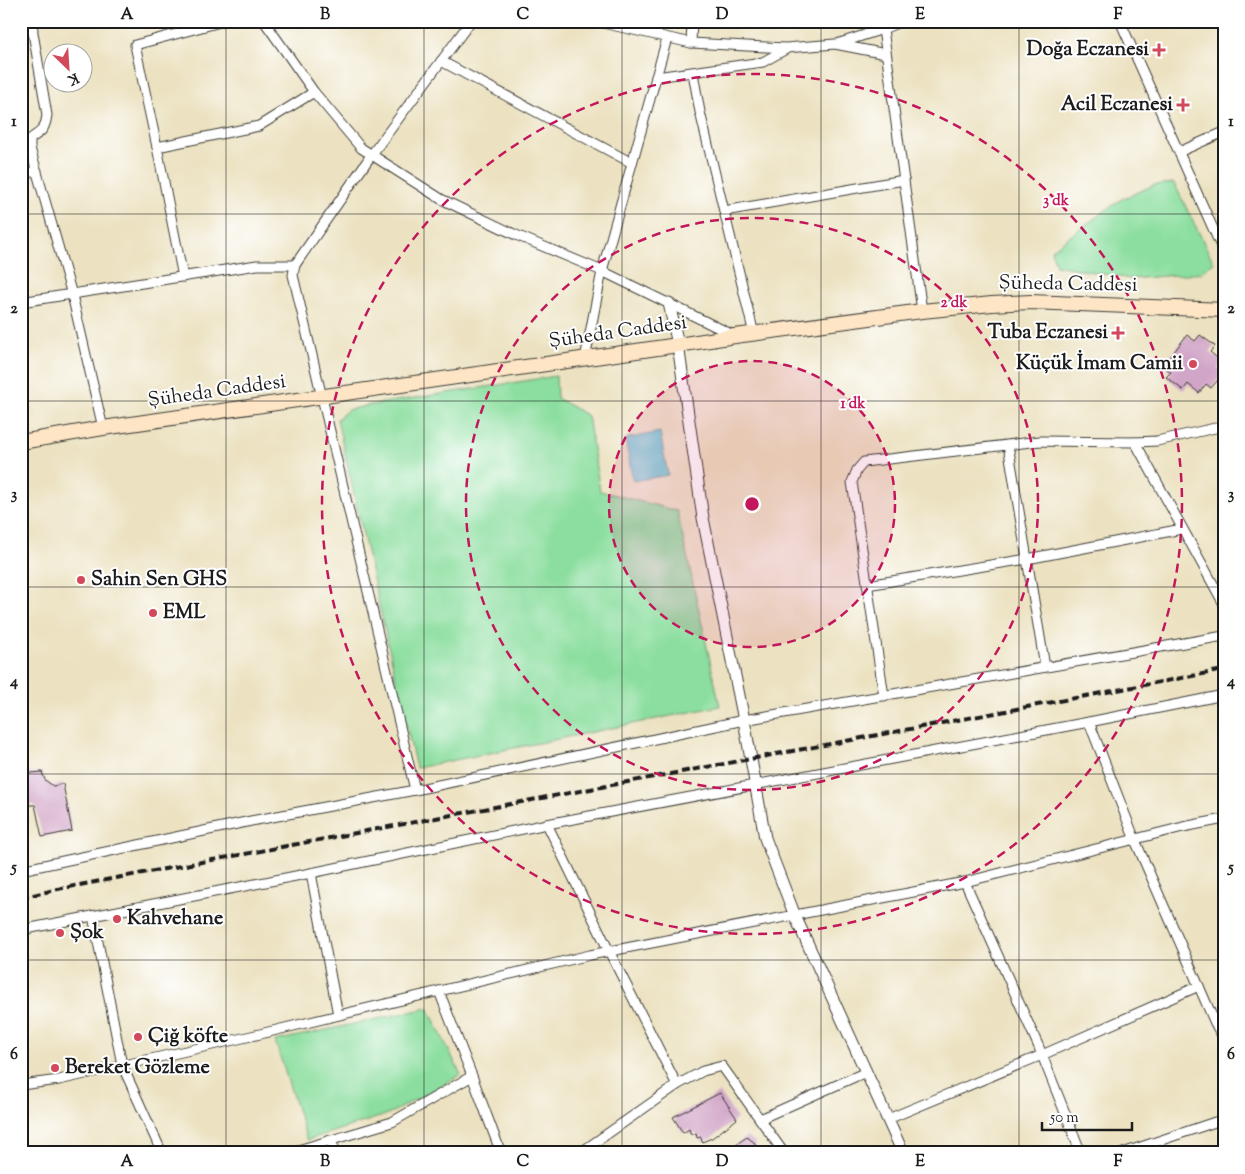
<svg xmlns="http://www.w3.org/2000/svg" width="1245" height="1174" viewBox="0 0 1245 1174" font-family="'Sorts Mill Goudy',serif">
  <style>
    .green { fill: #8bde9f; stroke: #547d5e }
    .water { fill: #5ac5d4; stroke: #3b7078 }
    .building { fill: #d1a5c7 }
    .lines { fill: none; stroke-linecap: round; stroke-linejoin: round }
    .minor-casing { stroke: #3b3a35; stroke-width: 11 }
    .tertiary-casing { stroke: #3b3a35; stroke-width: 13 }
    .secondary-casing { stroke: #3b3a35; stroke-width: 16 }
    .minor { stroke: #fff; stroke-width: 9 }
    .tertiary { stroke: #fff; stroke-width: 11 }
    .secondary { stroke: #fde5c5; stroke-width: 14 }
    .rail { stroke: #1c1c1c; stroke-width: 4; stroke-dasharray: 8 4; stroke-linecap: butt }
    .grid { fill: none; stroke: #1c1c1c; stroke-width: 1; stroke-opacity: 0.55 }
    .ring { fill: none; stroke: #c2185b; stroke-width: 2.5; stroke-dasharray: 9 6 }
    .poi-dot { fill: #d1495b; stroke: #fff; stroke-width: 2 }
    .labels { text-anchor: middle; dominant-baseline: central; stroke-width: 4; stroke-linejoin: round; paint-order: stroke }
    .poi-label { font-size: 20px; font-weight: bold; fill: #1c1c1c; stroke: #fff; text-anchor: start }
    .street-label { font-size: 20px; fill: #1c1c1c; stroke: #fff }
    .centre { fill: #c2185b; stroke: #fff; stroke-width: 2.5 }
    .ring-label { font-size: 15px; text-anchor: middle; font-weight: bold; fill: #c2185b; stroke: #fff; stroke-width: 4; stroke-linejoin: round; paint-order: stroke }
    .neatline { fill: none; stroke: #1c1c1c; stroke-width: 2 }
    .grid-label { font-size: 16px; text-anchor: middle; font-weight: bold; fill: #1c1c1c }
  </style>
  <rect width="100%" height="100%" fill="#fff"/>
  <filter id="ink" filterUnits="userSpaceOnUse"><feTurbulence type="fractalNoise" baseFrequency=".02" numOctaves="2"/><feDisplacementMap in="SourceGraphic" scale="10" xChannelSelector="R" yChannelSelector="G"/><feConvolveMatrix kernelMatrix="1 2 1 2 8 2 1 2 1" color-interpolation-filters="sRGB"/></filter>
  <filter id="wash" filterUnits="userSpaceOnUse"><feTurbulence type="fractalNoise" baseFrequency=".0096" numOctaves="4" result="noise"/><feDisplacementMap in="SourceGraphic" scale="20" xChannelSelector="R" yChannelSelector="G"/><feGaussianBlur stdDeviation="1.12" result="paint"/><feColorMatrix in="noise" values="0 0 0 0 0 0 0 0 0 0 0 0 0 0 0 0 0 1.4 0 .05"/><feComposite in="paint" operator="in"/></filter>
  <g filter="url(#wash)">
    <rect width="100%" height="100%" fill="#ece2c1"/>
    <g class="green">
      <path d="M 1174,183 L 1214,263 L 1200,273 L 1130,279 L 1056,265 L 1051,250 L 1120,200 L 1154,185 Z"/>
      <path d="M 556,376 L 557,398 L 588,416 L 600,491 L 677,511 L 720,706 L 416,768 L 337,419 L 348,410 L 370,405 Z"/>
      <path d="M 428,1008 L 461,1075 L 389,1114 L 307,1140 L 275,1041 Z"/>
    </g>
    <path class="water" d="M 660,432 L 668,475 L 633,481 L 625,439 Z"/>
    <g id="blocks">
      <g class="building">
        <path d="M 1187,335 L 1195,341 L 1200,335 L 1215,346 L 1210,352 L 1222,362 L 1218,368 L 1224,373 L 1211,388 L 1206,384 L 1199,393 L 1188,384 L 1183,390 L 1166,377 L 1171,372 L 1163,366 Z"/>
        <path d="M 42,772 L 45,780 L 53,786 L 63,784 L 72,831 L 42,837 L 35,805 L 21,805 L 21,774 Z"/>
        <path d="M 720,1093 L 737,1119 L 712,1138 L 702,1142 L 701,1137 L 697,1138 L 696,1133 L 691,1135 L 689,1129 L 683,1133 L 673,1117 Z"/>
        <path d="M 747,1137 L 755,1143 L 756,1153 L 723,1153 Z"/>
      </g>
    </g>
  </g>
  <g filter="url(#ink)">
    <use href="#blocks" fill-opacity="0" stroke="#3b3a35" stroke-width="1"/>
    <g class="lines">
      <defs>
        <g id="minor">
          <path d="M 31,21 L 47,115 C 45,130 42,131 30,139 L 30,148 L 72,295 L 103,428"/>
          <path d="M 264,21 L 314,92 L 361,148 L 441,199 L 516,235 L 602,271 L 733,335"/>
          <path d="M 594,21 L 691,43 L 786,48 L 835,44 L 886,54"/>
          <path d="M 880,21 L 883,29 L 922,311"/>
          <path d="M 1120,21 L 1224,253"/>
          <path d="M 21,32 L 33,29"/>
          <path d="M 691,43 L 692,21"/>
          <path d="M 837,44 L 883,29 L 902,21"/>
          <path d="M 441,61 L 632,163"/>
          <path d="M 693,73 L 700,112 L 754,334"/>
          <path d="M 656,77 L 763,62 L 786,49"/>
          <path d="M 157,147 L 259,126 L 314,92"/>
          <path d="M 1179,152 L 1224,132"/>
          <path d="M 21,174 L 37,171"/>
          <path d="M 724,211 L 904,180"/>
          <path d="M 183,277 L 157,147 L 135,45 L 224,21"/>
          <path d="M 21,302 L 257,265 L 295,265"/>
          <path d="M 585,359 L 602,271 L 667,38"/>
          <path d="M 1135,442 L 1224,604"/>
          <path d="M 1008,445 L 1045,667"/>
          <path d="M 867,585 L 1027,559 L 1182,529"/>
          <path d="M 884,696 L 852,482 L 857,470 L 864,462 L 1040,441 L 1135,442 L 1157,441 L 1224,426"/>
          <path d="M 1089,722 L 1135,840 L 1215,1023 L 1224,1039"/>
          <path d="M 415,790 L 293,275 L 295,265 L 372,154 L 471,21"/>
          <path d="M 547,824 L 609,951 L 677,1085"/>
          <path d="M 21,870 L 251,821 L 415,790 L 744,720 L 1224,636"/>
          <path d="M 311,873 L 338,1015"/>
          <path d="M 965,882 L 1038,1045 L 1081,1153"/>
          <path d="M 93,916 L 122,1065 L 162,1153"/>
          <path d="M 21,930 L 311,873 L 547,824 L 1089,722 L 1224,695"/>
          <path d="M 439,991 L 472,1076 L 501,1153"/>
          <path d="M 21,1085 L 59,1080 L 260,1034 L 590,955 L 965,882 L 1183,827 L 1224,819"/>
          <path d="M 760,1119 L 866,1072"/>
          <path d="M 888,1119 L 1042,1055 L 1199,986"/>
          <path d="M 330,1140 L 337,1153"/>
          <path d="M 288,1153 L 392,1122 L 472,1076"/>
          <path d="M 580,1153 L 677,1085 L 703,1071 L 722,1066 L 784,1153"/>
          <path d="M 1123,1153 L 1224,1119"/>
        </g>
        <path id="tertiary" d="M 669,303 L 678,345 L 703,518 L 744,720 L 765,838 L 795,916 L 903,1153"/>
        <path id="secondary" d="M 21,442 L 103,428 L 678,345 L 735,336 L 922,311 L 992,304 L 1031,302 L 1224,310"/>
      </defs>
      <use href="#minor" class="minor-casing"/>
      <use href="#tertiary" class="tertiary-casing"/>
      <use href="#secondary" class="secondary-casing"/>
      <use href="#minor" class="minor"/>
      <use href="#tertiary" class="tertiary"/>
      <use href="#secondary" class="secondary"/>
      <path class="rail" d="M 21,898 L 58,889 L 1224,670"/>
    </g>
  </g>
  <path class="grid" d="M 226,21 L 226,1153M 424,21 L 424,1153M 622,21 L 622,1153M 821,21 L 821,1153M 1019,21 L 1019,1153M 21,214 L 1224,214M 21,401 L 1224,401M 21,587 L 1224,587M 21,774 L 1224,774M 21,960 L 1224,960"/>
  <circle cx="752" cy="504" r="143" fill="#c2185b" fill-opacity=".12"/>
  <g class="ring">
    <circle cx="752" cy="504" r="143"/>
    <circle cx="752" cy="504" r="286"/>
    <circle cx="752" cy="504" r="430"/>
  </g>
  <g class="poi-dot">
    <path d="M1156.5 42.5h5v5h5v5h-5v5h-5v-5h-5v-5h5z"/>
    <path d="M1180.5 97.5h5v5h5v5h-5v5h-5v-5h-5v-5h5z"/>
    <path d="M1115.5 325.5h5v5h5v5h-5v5h-5v-5h-5v-5h5z"/>
    <circle cx="1193" cy="364" r="5"/>
    <circle cx="81" cy="580" r="5"/>
    <circle cx="153" cy="613" r="5"/>
    <circle cx="117" cy="919" r="5"/>
    <circle cx="60" cy="933" r="5"/>
    <circle cx="138" cy="1037" r="5"/>
    <circle cx="55" cy="1068" r="5"/>
  </g>
  <g class="labels">
    <g class="poi-label">
      <text x="1149" y="50" text-anchor="end">Doğa Eczanesi</text>
      <text x="1173" y="105" text-anchor="end">Acil Eczanesi</text>
      <text x="1108" y="333" text-anchor="end">Tuba Eczanesi</text>
      <text x="1183" y="364" text-anchor="end">Küçük İmam Camii</text>
      <text x="91" y="580">Sahin Sen GHS</text>
      <text x="163" y="613">EML</text>
      <text x="127" y="919">Kahvehane</text>
      <text x="70" y="933">Şok</text>
      <text x="148" y="1037">Çiğ köfte</text>
      <text x="65" y="1068">Bereket Gözleme</text>
    </g>
    <g class="street-label">
      <text transform="translate(1068 285) rotate(1)">Şüheda Caddesi</text>
      <text transform="translate(618 333) rotate(-8)">Şüheda Caddesi</text>
      <text transform="translate(217 392) rotate(-8)">Şüheda Caddesi</text>
    </g>
  </g>
  <circle cx="752" cy="504" r="8" class="centre"/>
  <g class="ring-label">
    <text x="1056" y="205">3 dk</text>
    <text x="954" y="307">2 dk</text>
    <text x="853" y="408">1 dk</text>
  </g>
  <rect width="1245" height="1174" fill="none" stroke="#fff" stroke-width="55"/>
  <g transform="translate(68 68) rotate(155)"><circle r="24" fill="#ffffff" stroke="#a4a4a4"/>
  <path d="M0-4L9 19L0 12L-9 19Z" fill="#d1495b"/>
  <text y="-8" font-size="14" font-weight="bold" text-anchor="middle" fill="#1c1c1c">K</text>
  </g>
  <path d="M1042 1122v8h90v-8" fill="none" stroke="#1c1c1c" stroke-width="2.5"/>
  <text x="1050" y="1122" font-size="15" fill="#1c1c1c" stroke="#ffffff" stroke-width="4" paint-order="stroke">50 m</text>
  <rect x="28" y="28" width="1190" height="1118" class="neatline"/>
  <g class="grid-label">
    <text x="127" y="19">A</text>
    <text x="325" y="19">B</text>
    <text x="523" y="19">C</text>
    <text x="722" y="19">D</text>
    <text x="920" y="19">E</text>
    <text x="1118" y="19">F</text>
    <text x="14" y="126">1</text>
    <text x="1231" y="126">1</text>
    <text x="14" y="313">2</text>
    <text x="1231" y="313">2</text>
    <text x="14" y="499">3</text>
    <text x="1231" y="499">3</text>
    <text x="14" y="686">4</text>
    <text x="1231" y="686">4</text>
    <text x="14" y="872">5</text>
    <text x="1231" y="872">5</text>
    <text x="14" y="1059">6</text>
    <text x="1231" y="1059">6</text>
    <text x="127" y="1166">A</text>
    <text x="325" y="1166">B</text>
    <text x="523" y="1166">C</text>
    <text x="722" y="1166">D</text>
    <text x="920" y="1166">E</text>
    <text x="1118" y="1166">F</text>
  </g>
</svg>
